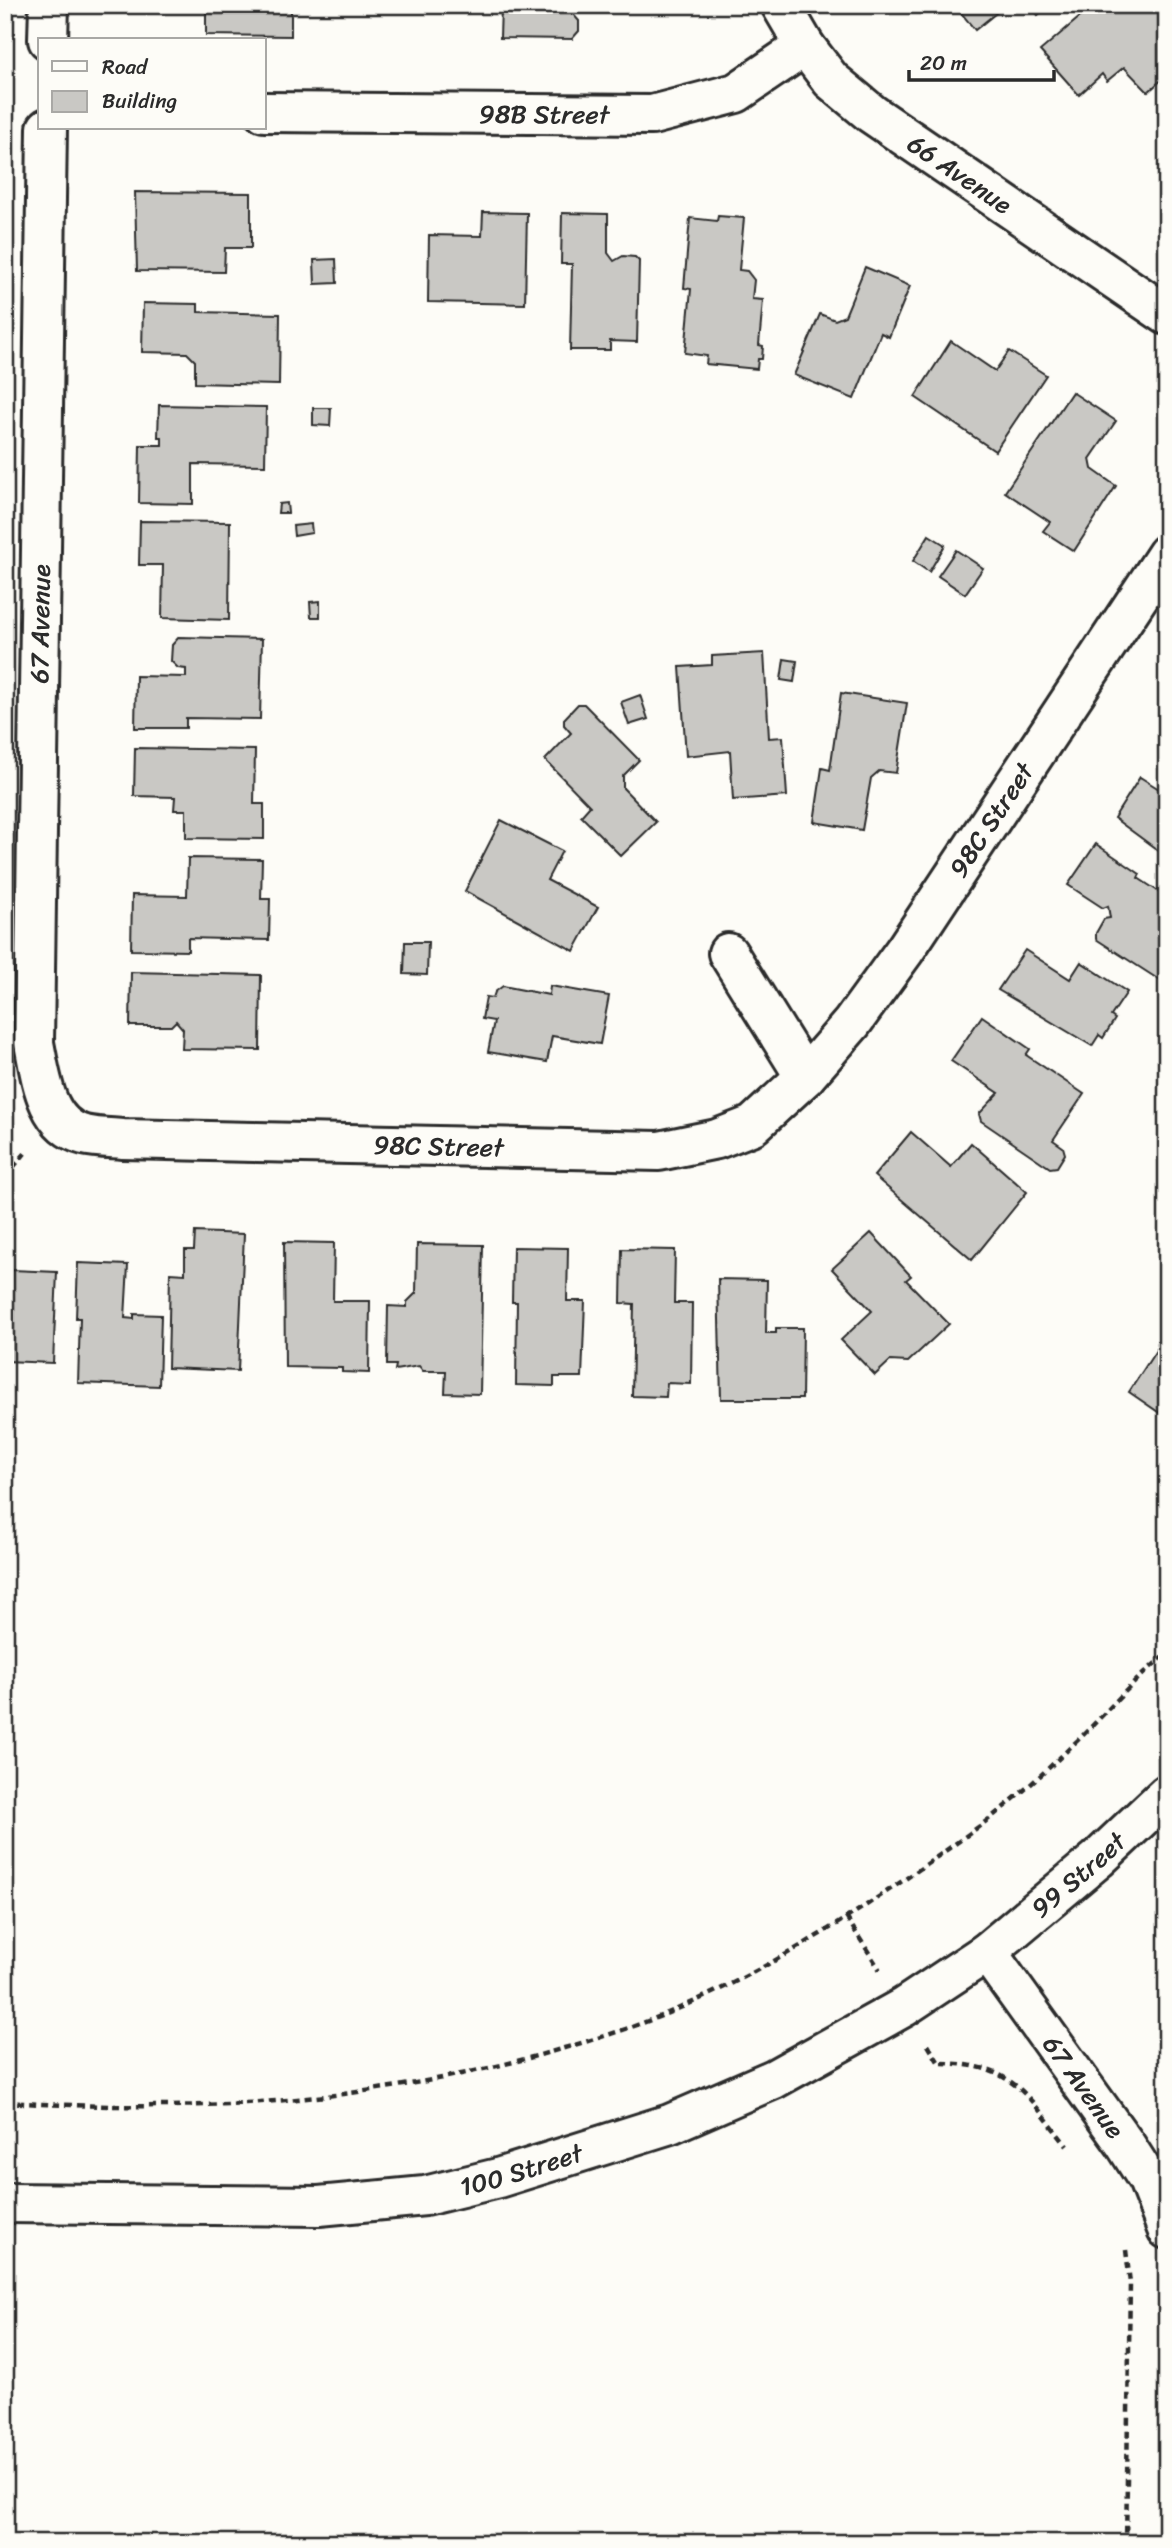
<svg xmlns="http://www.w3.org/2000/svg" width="1172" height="2548" viewBox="0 0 1172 2548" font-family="Sriracha,sans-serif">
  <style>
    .building { fill: #c9c8c4; stroke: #2b2b2b; stroke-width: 2 }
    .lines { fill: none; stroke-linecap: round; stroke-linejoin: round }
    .minor-casing { stroke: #2b2b2b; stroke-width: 44 }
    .path { stroke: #2b2b2b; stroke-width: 4.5; stroke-dasharray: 7 5; stroke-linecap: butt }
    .minor { stroke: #fdfcf7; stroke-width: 38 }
    .labels { text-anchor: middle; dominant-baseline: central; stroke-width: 5; stroke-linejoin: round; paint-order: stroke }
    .street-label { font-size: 26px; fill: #2b2b2b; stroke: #fdfcf7 }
  </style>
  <rect width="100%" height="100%" fill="#fdfcf7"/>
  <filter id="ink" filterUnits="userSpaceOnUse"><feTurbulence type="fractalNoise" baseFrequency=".0143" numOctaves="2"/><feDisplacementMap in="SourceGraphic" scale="14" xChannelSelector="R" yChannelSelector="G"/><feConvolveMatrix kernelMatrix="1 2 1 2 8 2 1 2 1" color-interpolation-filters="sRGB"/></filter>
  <g filter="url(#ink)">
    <g class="building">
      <path d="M 203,5 L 291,5 L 291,36 L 206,35 L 206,9 Z"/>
      <path d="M 489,5 L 573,5 L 572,13 L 579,21 L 579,31 L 572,39 L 500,38 L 501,6 Z"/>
      <path d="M 955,5 L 1006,5 L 975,30 Z"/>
      <path d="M 1030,5 L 1049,5 L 1038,15 Z"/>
      <path d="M 1094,5 L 1167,5 L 1167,75 L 1148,92 L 1124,67 L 1107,81 L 1102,74 L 1079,95 L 1040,51 Z"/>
      <path d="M 135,192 L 251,193 L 251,248 L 225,248 L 224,272 L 137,271 Z"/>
      <path d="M 483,212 L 527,213 L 525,304 L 428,302 L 429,235 L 482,236 Z"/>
      <path d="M 562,213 L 608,214 L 608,253 L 614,261 L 623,256 L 635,257 L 639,261 L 637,342 L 610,341 L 610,350 L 570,350 L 572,264 L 561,264 Z"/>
      <path d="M 718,216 L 744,218 L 739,270 L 747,271 L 754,280 L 752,299 L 763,300 L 759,345 L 763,346 L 762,359 L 758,359 L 757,369 L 706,364 L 707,356 L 685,353 L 691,289 L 684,288 L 690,218 L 717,221 Z"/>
      <path d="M 336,259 L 337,283 L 315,284 L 314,260 Z"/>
      <path d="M 865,267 L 910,286 L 889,337 L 881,333 L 854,399 L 794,375 L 820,314 L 835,320 L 845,316 Z"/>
      <path d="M 143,303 L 198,304 L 198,312 L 280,314 L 279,385 L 195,383 L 195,361 L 187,353 L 142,352 Z"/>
      <path d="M 951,341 L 995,371 L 1009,351 L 1046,375 L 995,451 L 915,397 Z"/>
      <path d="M 1072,392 L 1116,421 L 1090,459 L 1092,469 L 1116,486 L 1074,551 L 1043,531 L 1050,522 L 1005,492 Z"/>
      <path d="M 159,405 L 266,407 L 265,465 L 193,464 L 193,504 L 139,503 L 140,445 L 162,445 L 162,437 L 158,437 Z"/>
      <path d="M 313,408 L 331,408 L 330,426 L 313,425 Z"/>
      <path d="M 287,503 L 288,513 L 278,513 L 279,504 Z"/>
      <path d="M 140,521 L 230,522 L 229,620 L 162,618 L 163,565 L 139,565 Z"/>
      <path d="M 311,524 L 312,533 L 294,536 L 293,526 Z"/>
      <path d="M 929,535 L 945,545 L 929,572 L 913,561 Z"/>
      <path d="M 956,550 L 983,568 L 965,594 L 938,576 Z"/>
      <path d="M 320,601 L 320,617 L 311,617 L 310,602 Z"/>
      <path d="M 179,637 L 262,639 L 260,719 L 186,718 L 186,728 L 135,728 L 136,676 L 186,677 L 186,669 L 178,668 L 171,661 L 172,645 Z"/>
      <path d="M 764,653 L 769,738 L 783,737 L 787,796 L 733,800 L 730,751 L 686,756 L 680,667 L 712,665 L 712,656 Z"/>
      <path d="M 784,659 L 797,661 L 794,682 L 781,680 Z"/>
      <path d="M 841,693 L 907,703 L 896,773 L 879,771 L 871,778 L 862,830 L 814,822 L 822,768 L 830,770 Z"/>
      <path d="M 640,695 L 648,719 L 629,725 L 621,702 Z"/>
      <path d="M 578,704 L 584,704 L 639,760 L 623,776 L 623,788 L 656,822 L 621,856 L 581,816 L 590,806 L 545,760 L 571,733 L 564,725 L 564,719 Z"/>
      <path d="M 135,748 L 255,750 L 254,804 L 264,804 L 264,839 L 186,838 L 186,810 L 174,810 L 175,797 L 134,796 Z"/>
      <path d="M 1140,777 L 1167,794 L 1167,857 L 1114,818 Z"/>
      <path d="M 501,820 L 562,851 L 547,880 L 598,907 L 574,951 L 465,891 Z"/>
      <path d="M 1096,844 L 1140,874 L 1138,878 L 1167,897 L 1167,985 L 1096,939 L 1096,933 L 1104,919 L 1110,918 L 1108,906 L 1103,908 L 1068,885 Z"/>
      <path d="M 188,858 L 262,859 L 261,899 L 270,899 L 269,940 L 188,938 L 188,951 L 131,950 L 132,895 L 187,896 Z"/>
      <path d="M 405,942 L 428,942 L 427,975 L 404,974 Z"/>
      <path d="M 1025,950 L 1070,979 L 1081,962 L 1127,992 L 1111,1016 L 1115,1019 L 1103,1038 L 1099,1035 L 1092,1046 L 998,990 Z"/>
      <path d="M 131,972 L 261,975 L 260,1050 L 182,1049 L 183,1029 L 176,1021 L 171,1026 L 130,1026 Z"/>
      <path d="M 503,986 L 549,995 L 550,986 L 609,996 L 600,1044 L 552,1036 L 547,1062 L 488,1052 L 494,1021 L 482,1019 L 486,997 L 493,998 L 495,992 Z"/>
      <path d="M 982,1016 L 1030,1049 L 1026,1055 L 1084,1094 L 1053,1140 L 1063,1147 L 1065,1154 L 1057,1167 L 1050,1168 L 981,1121 L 979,1114 L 999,1093 L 951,1061 Z"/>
      <path d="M 911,1132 L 951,1167 L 971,1143 L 1027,1192 L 972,1260 L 874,1176 Z"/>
      <path d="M 195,1232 L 244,1234 L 238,1371 L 168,1368 L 170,1273 L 185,1274 L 185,1250 L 194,1250 Z"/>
      <path d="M 871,1233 L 911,1276 L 906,1280 L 949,1324 L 908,1362 L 890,1361 L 875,1375 L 841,1340 L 872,1311 L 832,1269 Z"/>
      <path d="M 284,1242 L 334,1243 L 333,1301 L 370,1301 L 369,1373 L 342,1372 L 342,1368 L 285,1367 Z"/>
      <path d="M 417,1244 L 483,1245 L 480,1394 L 445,1393 L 446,1371 L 423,1371 L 419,1366 L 395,1370 L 396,1365 L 387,1365 L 388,1306 L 407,1307 L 407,1302 L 416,1293 Z"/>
      <path d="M 513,1247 L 568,1248 L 567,1301 L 585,1301 L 582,1377 L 554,1377 L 554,1386 L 516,1385 L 517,1302 L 512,1302 Z"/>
      <path d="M 622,1249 L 675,1250 L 674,1303 L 692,1303 L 691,1384 L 667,1383 L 666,1397 L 632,1396 L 634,1304 L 621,1303 Z"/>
      <path d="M 78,1263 L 128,1265 L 125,1318 L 134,1319 L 134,1314 L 161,1315 L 159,1386 L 78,1383 L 80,1318 L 76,1318 Z"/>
      <path d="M 12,1270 L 57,1272 L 53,1363 L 5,1361 L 5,1294 L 11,1295 Z"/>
      <path d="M 718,1279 L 767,1280 L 766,1333 L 776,1333 L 776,1328 L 803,1328 L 802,1399 L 721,1399 Z"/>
      <path d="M 1162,1341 L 1167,1344 L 1167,1418 L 1129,1392 Z"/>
    </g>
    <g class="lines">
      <defs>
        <g id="minor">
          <path id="s1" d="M 781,5 L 805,46 L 831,80 L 872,114 L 1167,315"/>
          <path d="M 48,40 L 49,5"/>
          <path id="s2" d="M 264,112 L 652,115 L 736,93 L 805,46"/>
          <path id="s3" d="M 47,128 L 34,1043 C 41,1077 45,1125 84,1135 C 97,1138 111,1138 123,1139 L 659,1151 L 717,1139 L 753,1125 L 805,1077 L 852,1023 L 905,950 L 1167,554"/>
          <path d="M 728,953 L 805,1077"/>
          <path id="s4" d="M 987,1952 L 1125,2144 L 1148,2180 L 1167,2229"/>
          <path id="s5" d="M 5,2203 L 319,2206 L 425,2196 L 498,2178 L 670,2124 L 774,2079 L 904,2007 L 987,1952 L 1098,1859 L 1167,1794"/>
        </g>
      </defs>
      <use href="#minor" class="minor-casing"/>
      <g class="path">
        <path d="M 5,1177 L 27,1151"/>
        <path d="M 846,1917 L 880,1970"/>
        <path d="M 928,2045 L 939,2063 C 1013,2064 1025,2093 1067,2146"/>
        <path d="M 5,2102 C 191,2113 359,2104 540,2055 C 585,2042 632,2029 675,2010 C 784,1963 886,1895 981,1825 C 1016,1799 1047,1770 1078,1740 C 1108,1711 1134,1679 1167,1654"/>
        <path d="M 1126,2250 L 1130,2283 L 1126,2543"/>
      </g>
      <use href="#minor" class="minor"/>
    </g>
  </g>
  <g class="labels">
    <g class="street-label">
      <text stroke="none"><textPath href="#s2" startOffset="280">98B Street</textPath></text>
      <text stroke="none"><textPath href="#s1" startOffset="250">66 Avenue</textPath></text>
      <text transform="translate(40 624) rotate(-89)">67 Avenue</text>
      <text stroke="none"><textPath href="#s3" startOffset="2088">98C Street</textPath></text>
      <text stroke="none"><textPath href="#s3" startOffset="1381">98C Street</textPath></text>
      <text stroke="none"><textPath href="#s5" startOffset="1157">99 Street</textPath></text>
      <text stroke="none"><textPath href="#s4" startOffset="166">67 Avenue</textPath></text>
      <text stroke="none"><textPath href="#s5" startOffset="520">100 Street</textPath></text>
    </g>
  </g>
  <rect width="1172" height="2548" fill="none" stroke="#fdfcf7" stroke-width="28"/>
  <rect x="14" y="14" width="1144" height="2520" fill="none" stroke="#2b2b2b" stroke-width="2.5" filter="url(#ink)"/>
  <rect x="38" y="38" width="228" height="91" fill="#fdfcf7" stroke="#a9a8a5" stroke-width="2"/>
  <rect x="52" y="61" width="35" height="10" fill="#fdfcf7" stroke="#a9a8a5" stroke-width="2"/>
  <text x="102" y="74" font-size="21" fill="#2b2b2b">Road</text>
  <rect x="52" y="91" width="35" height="21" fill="#c9c8c4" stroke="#a9a8a5" stroke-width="2"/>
  <text x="102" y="108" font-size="21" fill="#2b2b2b">Building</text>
  <path d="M909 70v10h145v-10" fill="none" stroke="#2b2b2b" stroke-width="3.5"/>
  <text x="920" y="70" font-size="21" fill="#2b2b2b" stroke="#fdfcf7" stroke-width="5" paint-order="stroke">20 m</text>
</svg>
